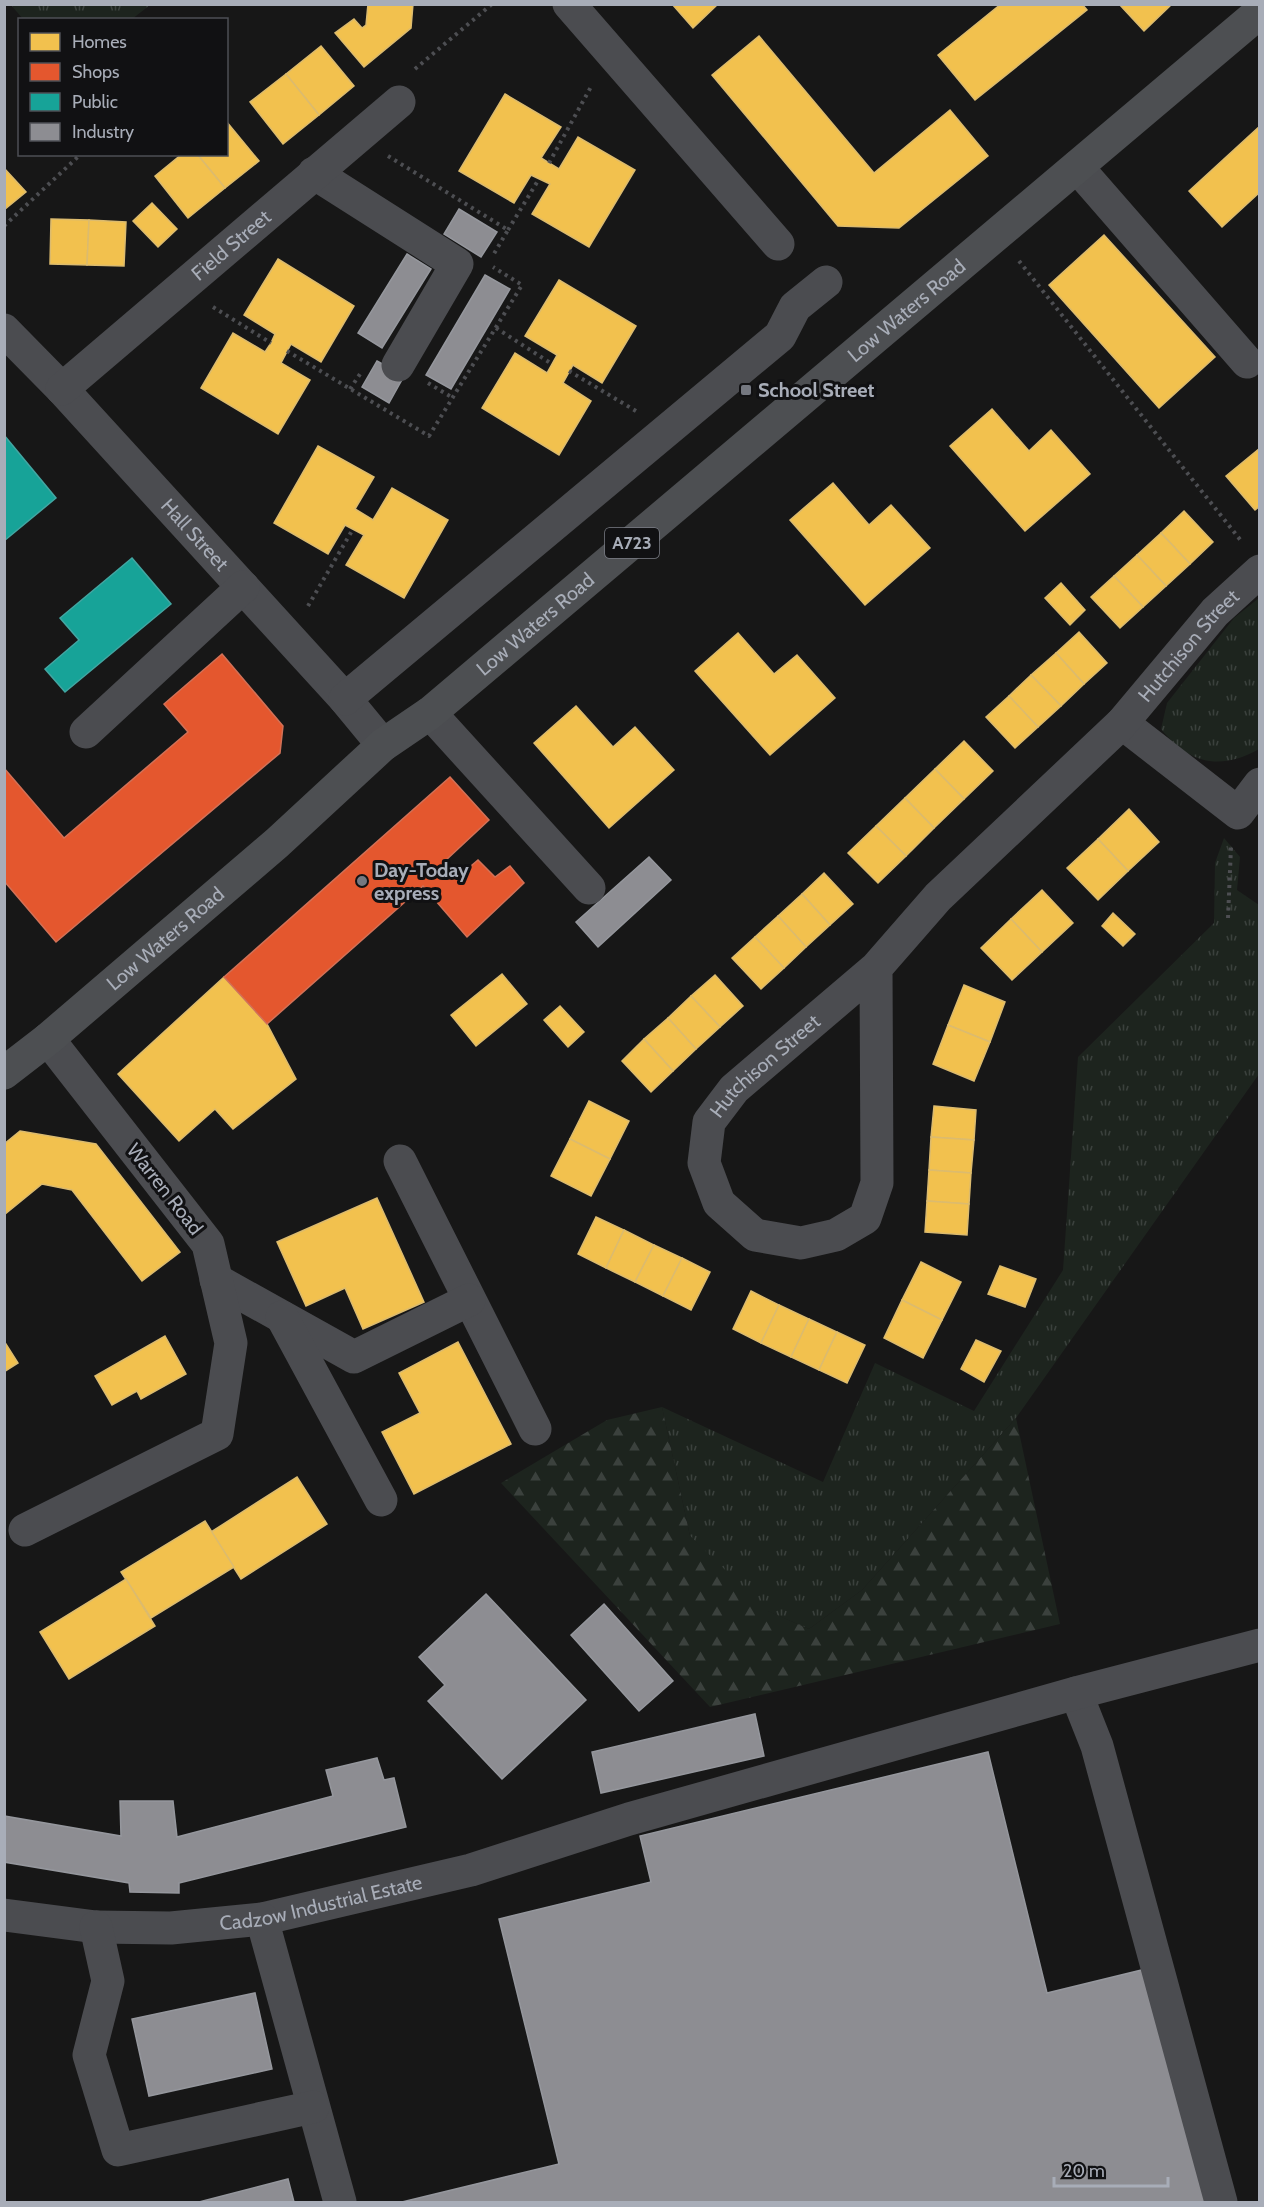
<svg xmlns="http://www.w3.org/2000/svg" width="1264" height="2207" viewBox="0 0 1264 2207" font-family="Cabin,sans-serif">
  <style>
    .grass { fill: url(#grass-tufts) }
    .forest { fill: url(#forest-firs) }
    .homes { fill: #f2c14e; stroke: #dcbb6e; stroke-width: 1.5 }
    .shops { fill: #e4572e; stroke: #d27157; stroke-width: 1.5 }
    .public { fill: #17a398; stroke: #42a6a2; stroke-width: 1.5 }
    .industry { fill: #8d8d92; stroke: #95979d; stroke-width: 1.5 }
    .lines { fill: none; stroke-linecap: round; stroke-linejoin: round }
    .path { stroke: #4d4e52; stroke-width: 4; stroke-dasharray: 3 4.5; stroke-linecap: butt }
    .minor { stroke: #4b4c50; stroke-width: 33 }
    .major { stroke: #4d4f52; stroke-width: 33 }
    .poi-dot { fill: #757880; stroke: #111113; stroke-width: 2 }
    .labels { text-anchor: middle; dominant-baseline: central; stroke-width: 6; stroke-linejoin: round; paint-order: stroke }
    .shield { fill: #111113; stroke: #7b7e86; stroke-width: 1.5 }
    .shield-label { font-size: 18px; font-weight: bold; fill: #a8adb8 }
    .street-label { font-size: 20px; fill: #a8adb8; stroke: #111113 }
    .poi-label { font-size: 20px; font-weight: bold; fill: #a8adb8; stroke: #111113; text-anchor: start }
  </style>
  <defs>
    <pattern id="grass-tufts" width="24" height="20" patternUnits="userSpaceOnUse" patternTransform="scale(1.5)"><rect width="24" height="20" fill="#1d241e"/><path d="M3 7l-1-3M5 7V3M7 7l1-3M15 17l-1-3M17 17v-4M19 17l1-3" fill="none" stroke="#3b413d"/></pattern>
    <pattern id="forest-firs" width="22" height="20" patternUnits="userSpaceOnUse" patternTransform="scale(1.5)"><rect width="22" height="20" fill="#1d241e"/><path d="M5 1l3.5 6h-7zM16 11l3.5 6h-7z" fill="#3b413d"/></pattern>
  </defs>
  <rect width="100%" height="100%" fill="#171717"/>
  <g class="grass">
    <path d="M 11,5 L 150,5 L 132,19 L 23,19 Z"/>
    <path d="M 1259,598 L 1259,749 C 1220,771 1189,764 1161,729 L 1167,703 L 1234,618 Z"/>
    <path d="M 1224,838 L 1240,857 L 1237,890 L 1259,905 L 1259,1074 L 1016,1418 L 862,1590 L 809,1629 L 760,1608 L 690,1536 L 662,1407 L 823,1482 L 875,1363 L 974,1411 L 1063,1270 L 1078,1057 L 1214,923 L 1215,863 Z"/>
  </g>
  <path class="forest" d="M 662,1407 L 690,1536 L 768,1611 L 809,1629 L 862,1590 L 1016,1418 L 1060,1624 L 710,1707 L 501,1483 L 607,1420 Z"/>
  <g class="homes">
    <path d="M 368,4 L 413,4 L 411,28 L 364,67 L 335,33 L 354,19 L 362,28 L 366,25 Z"/>
    <path d="M 672,4 L 718,4 L 693,28 Z"/>
    <path d="M 1001,4 L 1082,4 L 1087,10 L 975,100 L 938,55 Z"/>
    <path d="M 1119,4 L 1172,4 L 1144,31 Z"/>
    <path d="M 759,36 L 874,173 L 950,110 L 988,156 L 899,228 L 838,226 L 712,75 Z"/>
    <path d="M 321,46 L 354,86 L 319,115 L 286,74 Z"/>
    <path d="M 286,74 L 319,115 L 283,144 L 250,102 Z"/>
    <path d="M 505,94 L 561,127 L 541,158 L 559,169 L 578,137 L 635,170 L 589,247 L 532,214 L 550,184 L 531,175 L 514,203 L 459,171 Z"/>
    <path d="M 226,121 L 259,161 L 225,188 L 197,154 L 226,154 Z"/>
    <path d="M 1260,126 L 1260,192 L 1222,227 L 1189,191 Z"/>
    <path d="M 182,154 L 197,154 L 225,188 L 188,218 L 155,176 Z"/>
    <path d="M 4,168 L 26,192 L 4,210 Z"/>
    <path d="M 152,203 L 177,229 L 158,247 L 133,221 Z"/>
    <path d="M 51,219 L 89,220 L 87,265 L 50,264 Z"/>
    <path d="M 89,220 L 126,222 L 124,266 L 87,265 Z"/>
    <path d="M 1104,235 L 1215,357 L 1159,408 L 1049,285 Z"/>
    <path d="M 278,259 L 354,306 L 321,362 L 291,344 L 281,363 L 310,380 L 278,434 L 201,388 L 233,333 L 265,352 L 271,343 L 275,334 L 244,315 Z"/>
    <path d="M 559,280 L 636,326 L 602,383 L 573,365 L 563,383 L 591,401 L 559,455 L 482,408 L 515,353 L 547,373 L 557,355 L 525,336 Z"/>
    <path d="M 992,409 L 1029,451 L 1051,430 L 1090,474 L 1025,531 L 950,446 Z"/>
    <path d="M 318,446 L 374,477 L 355,509 L 373,520 L 392,488 L 448,520 L 404,598 L 346,565 L 364,535 L 345,525 L 328,554 L 274,523 Z"/>
    <path d="M 1260,448 L 1260,506 L 1255,510 L 1226,476 Z"/>
    <path d="M 833,483 L 869,525 L 891,505 L 930,548 L 865,605 L 790,520 Z"/>
    <path d="M 1184,511 L 1213,542 L 1190,564 L 1161,533 Z"/>
    <path d="M 1161,533 L 1190,564 L 1166,586 L 1137,555 Z"/>
    <path d="M 1137,555 L 1166,586 L 1143,607 L 1114,576 Z"/>
    <path d="M 1114,576 L 1143,607 L 1120,628 L 1091,597 Z"/>
    <path d="M 1061,583 L 1085,610 L 1070,625 L 1045,598 Z"/>
    <path d="M 1079,632 L 1107,663 L 1084,684 L 1056,653 Z"/>
    <path d="M 738,633 L 774,674 L 797,655 L 835,698 L 770,755 L 695,671 Z"/>
    <path d="M 1056,653 L 1084,684 L 1061,706 L 1031,675 Z"/>
    <path d="M 1031,675 L 1061,706 L 1038,727 L 1009,696 Z"/>
    <path d="M 1009,696 L 1038,727 L 1015,748 L 986,717 Z"/>
    <path d="M 576,706 L 613,747 L 635,727 L 674,770 L 609,828 L 534,743 Z"/>
    <path d="M 964,741 L 993,771 L 964,799 L 935,769 Z"/>
    <path d="M 935,769 L 964,799 L 934,828 L 905,798 Z"/>
    <path d="M 905,798 L 934,828 L 906,856 L 876,826 Z"/>
    <path d="M 1129,809 L 1159,842 L 1128,871 L 1098,839 Z"/>
    <path d="M 876,826 L 906,856 L 878,883 L 848,853 Z"/>
    <path d="M 1098,839 L 1128,871 L 1098,900 L 1067,868 Z"/>
    <path d="M 824,873 L 853,904 L 830,925 L 802,894 Z"/>
    <path d="M 1042,890 L 1073,923 L 1042,952 L 1011,919 Z"/>
    <path d="M 802,894 L 830,925 L 806,947 L 778,916 Z"/>
    <path d="M 1113,913 L 1135,934 L 1123,946 L 1102,926 Z"/>
    <path d="M 778,916 L 806,947 L 784,968 L 755,937 Z"/>
    <path d="M 1011,919 L 1042,952 L 1012,980 L 981,948 Z"/>
    <path d="M 755,937 L 784,968 L 761,989 L 732,958 Z"/>
    <path d="M 502,974 L 527,1004 L 476,1046 L 451,1015 Z"/>
    <path d="M 715,975 L 743,1006 L 720,1027 L 691,996 Z"/>
    <path d="M 224,977 L 267,1024 L 296,1079 L 233,1129 L 215,1109 L 179,1141 L 118,1074 Z"/>
    <path d="M 964,985 L 1005,1002 L 990,1042 L 948,1025 Z"/>
    <path d="M 691,996 L 720,1027 L 696,1049 L 668,1018 Z"/>
    <path d="M 560,1006 L 584,1032 L 568,1047 L 544,1020 Z"/>
    <path d="M 668,1018 L 696,1049 L 673,1071 L 644,1039 Z"/>
    <path d="M 948,1025 L 990,1042 L 974,1081 L 933,1064 Z"/>
    <path d="M 644,1039 L 673,1071 L 651,1092 L 622,1061 Z"/>
    <path d="M 589,1101 L 629,1121 L 610,1159 L 570,1139 Z"/>
    <path d="M 934,1106 L 976,1110 L 974,1140 L 931,1137 Z"/>
    <path d="M 20,1131 L 96,1144 L 180,1252 L 142,1281 L 72,1190 L 42,1184 L 4,1215 L 4,1144 Z"/>
    <path d="M 931,1137 L 974,1140 L 971,1173 L 929,1170 Z"/>
    <path d="M 570,1139 L 610,1159 L 591,1196 L 551,1176 Z"/>
    <path d="M 929,1170 L 971,1173 L 969,1204 L 927,1201 Z"/>
    <path d="M 377,1198 L 424,1302 L 363,1329 L 345,1288 L 306,1306 L 277,1242 Z"/>
    <path d="M 927,1201 L 969,1204 L 967,1235 L 925,1232 Z"/>
    <path d="M 596,1217 L 624,1230 L 606,1268 L 578,1254 Z"/>
    <path d="M 624,1230 L 654,1245 L 635,1282 L 606,1268 Z"/>
    <path d="M 654,1245 L 682,1258 L 663,1296 L 635,1282 Z"/>
    <path d="M 682,1258 L 710,1272 L 691,1310 L 663,1296 Z"/>
    <path d="M 921,1262 L 961,1282 L 942,1320 L 902,1300 Z"/>
    <path d="M 1000,1266 L 1036,1279 L 1025,1307 L 988,1294 Z"/>
    <path d="M 751,1291 L 779,1305 L 761,1343 L 733,1329 Z"/>
    <path d="M 902,1300 L 942,1320 L 923,1358 L 884,1338 Z"/>
    <path d="M 779,1305 L 809,1319 L 791,1357 L 761,1343 Z"/>
    <path d="M 809,1319 L 837,1332 L 819,1370 L 791,1357 Z"/>
    <path d="M 837,1332 L 865,1345 L 847,1383 L 819,1370 Z"/>
    <path d="M 165,1336 L 186,1374 L 141,1399 L 137,1391 L 112,1405 L 95,1376 Z"/>
    <path d="M 976,1340 L 1001,1351 L 984,1382 L 961,1369 Z"/>
    <path d="M 4,1341 L 18,1363 L 4,1372 Z"/>
    <path d="M 458,1342 L 511,1444 L 414,1494 L 382,1432 L 420,1413 L 399,1373 Z"/>
    <path d="M 297,1477 L 327,1524 L 241,1579 L 211,1532 Z"/>
    <path d="M 205,1521 L 234,1567 L 151,1618 L 121,1572 Z"/>
    <path d="M 126,1579 L 155,1626 L 69,1679 L 40,1632 Z"/>
  </g>
  <g class="shops">
    <path d="M 222,654 L 283,726 L 280,753 L 56,942 L 4,881 L 4,768 L 64,838 L 188,732 L 164,704 Z"/>
    <path d="M 450,777 L 489,820 L 445,861 L 458,877 L 478,860 L 495,877 L 510,866 L 524,883 L 467,937 L 423,886 L 267,1024 L 224,977 Z"/>
  </g>
  <g class="public">
    <path d="M 4,435 L 56,498 L 4,541 Z"/>
    <path d="M 132,558 L 171,604 L 65,692 L 45,669 L 79,640 L 60,618 Z"/>
  </g>
  <g class="industry">
    <path d="M 459,209 L 497,232 L 481,257 L 444,234 Z"/>
    <path d="M 407,254 L 431,269 L 382,348 L 358,333 Z"/>
    <path d="M 485,275 L 510,289 L 451,389 L 426,375 Z"/>
    <path d="M 377,361 L 404,376 L 389,403 L 362,387 Z"/>
    <path d="M 649,857 L 671,880 L 598,947 L 576,922 Z"/>
    <path d="M 486,1594 L 586,1700 L 502,1779 L 428,1701 L 445,1685 L 419,1657 Z"/>
    <path d="M 604,1604 L 673,1681 L 639,1711 L 571,1635 Z"/>
    <path d="M 755,1714 L 764,1756 L 601,1793 L 592,1752 Z"/>
    <path d="M 988,1752 L 1047,1993 L 1154,1967 L 1212,2202 L 402,2202 L 559,2164 L 499,1919 L 651,1882 L 640,1836 Z"/>
    <path d="M 377,1758 L 384,1780 L 394,1778 L 406,1827 L 179,1883 L 179,1893 L 130,1892 L 129,1883 L 4,1862 L 4,1816 L 121,1836 L 120,1801 L 173,1801 L 177,1837 L 333,1796 L 326,1770 Z"/>
    <path d="M 255,1993 L 272,2069 L 149,2096 L 132,2019 Z"/>
    <path d="M 288,2179 L 294,2202 L 199,2202 Z"/>
  </g>
  <g class="lines">
    <g class="path">
      <path d="M 415,69 L 492,4"/>
      <path d="M 388,156 L 508,230 L 492,257"/>
      <path d="M 549,163 L 592,85"/>
      <path d="M 4,226 L 81,154"/>
      <path d="M 508,230 L 539,179"/>
      <path d="M 1019,261 L 1242,542"/>
      <path d="M 213,307 L 271,343"/>
      <path d="M 496,328 L 552,364"/>
      <path d="M 287,351 L 429,436 L 522,285 L 493,267"/>
      <path d="M 569,371 L 636,411"/>
      <path d="M 428,383 L 453,398"/>
      <path d="M 350,389 L 362,371"/>
      <path d="M 308,606 L 353,529"/>
      <path d="M 1228,918 L 1231,847"/>
    </g>
    <g class="minor">
      <path d="M 569,4 L 778,244"/>
      <path d="M 1077,167 L 1247,362"/>
      <path d="M 314,173 L 457,264 L 398,365"/>
      <path id="s1" d="M 4,330 L 62,389 L 345,699 L 383,745"/>
      <path id="s2" d="M 62,389 L 399,102"/>
      <path d="M 345,699 L 780,336 L 795,307 L 826,282"/>
      <path d="M 430,713 L 589,888"/>
      <path d="M 1122,723 L 1238,813 L 1260,784"/>
      <path d="M 86,732 L 243,587"/>
      <path id="s3" d="M 876,968 L 877,1183 L 865,1218 L 836,1235 L 801,1243 L 755,1235 L 719,1203 L 704,1163 L 709,1122 L 734,1089 L 876,968 L 938,897 L 1122,723 L 1215,612 L 1260,571"/>
      <path d="M 400,1161 L 535,1429"/>
      <path d="M 216,1280 L 354,1357 L 469,1300"/>
      <path d="M 282,1317 L 381,1500"/>
      <path d="M 25,1530 L 217,1434 L 231,1343 L 208,1244 L 48,1039"/>
      <path d="M 1076,1693 L 1097,1746 L 1221,2202"/>
      <path id="s4" d="M 4,1915 L 96,1927 L 171,1928 L 262,1919 L 471,1870 L 629,1819 L 1076,1693 L 1260,1645"/>
      <path d="M 262,1919 L 340,2202"/>
      <path d="M 96,1927 L 108,1981 L 89,2055 L 118,2150 L 313,2107"/>
    </g>
    <path class="major" id="s5" d="M 4,1073 L 48,1039 L 277,843 L 383,745 L 430,713 L 1260,12"/>
  </g>
  <g class="poi-dot">
    <rect x="740" y="384" width="12" height="12" rx="3"/>
    <circle cx="362" cy="881" r="6"/>
  </g>
  <g class="labels">
    <rect class="shield" x="605" y="528" width="54" height="30" rx="4.5"/>
    <g class="shield-label">
      <text x="632" y="543">A723</text>
    </g>
    <g class="street-label">
      <text stroke="none"><textPath href="#s2" startOffset="222">Field Street</textPath></text>
      <text stroke="none"><textPath href="#s5" startOffset="1182">Low Waters Road</textPath></text>
      <text stroke="none"><textPath href="#s1" startOffset="280">Hall Street</textPath></text>
      <text stroke="none"><textPath href="#s5" startOffset="696">Low Waters Road</textPath></text>
      <text stroke="none"><textPath href="#s3" startOffset="1178">Hutchison Street</textPath></text>
      <text stroke="none"><textPath href="#s5" startOffset="210">Low Waters Road</textPath></text>
      <text stroke="none"><textPath href="#s3" startOffset="580">Hutchison Street</textPath></text>
      <text transform="translate(165 1189) rotate(52)">Warren Road</text>
      <text stroke="none"><textPath href="#s4" startOffset="320">Cadzow Industrial Estate</textPath></text>
    </g>
    <g class="poi-label">
      <text x="758" y="390">School Street</text>
      <text x="374" y="870">Day-Today<tspan x="374" dy="23">express</tspan></text>
    </g>
  </g>
  <rect width="1264" height="2207" fill="none" stroke="#a8adb8" stroke-width="12"/>
  <rect x="18" y="18" width="210" height="138" fill="#111113" stroke="#4d4f55" stroke-width="1.5"/>
  <rect x="30" y="33" width="30" height="18" fill="#f2c14e" stroke="#4d4f55" stroke-width="1.5"/>
  <text x="72" y="48" font-size="18" fill="#a8adb8">Homes</text>
  <rect x="30" y="63" width="30" height="18" fill="#e4572e" stroke="#4d4f55" stroke-width="1.5"/>
  <text x="72" y="78" font-size="18" fill="#a8adb8">Shops</text>
  <rect x="30" y="93" width="30" height="18" fill="#17a398" stroke="#4d4f55" stroke-width="1.5"/>
  <text x="72" y="108" font-size="18" fill="#a8adb8">Public</text>
  <rect x="30" y="123" width="30" height="18" fill="#8d8d92" stroke="#4d4f55" stroke-width="1.5"/>
  <text x="72" y="138" font-size="18" fill="#a8adb8">Industry</text>
  <path d="M1054 2177v9h114v-9" fill="none" stroke="#a8adb8" stroke-width="3"/>
  <text x="1063" y="2177" font-size="18" fill="#a8adb8" stroke="#111113" stroke-width="4.5" paint-order="stroke">20 m</text>
</svg>
